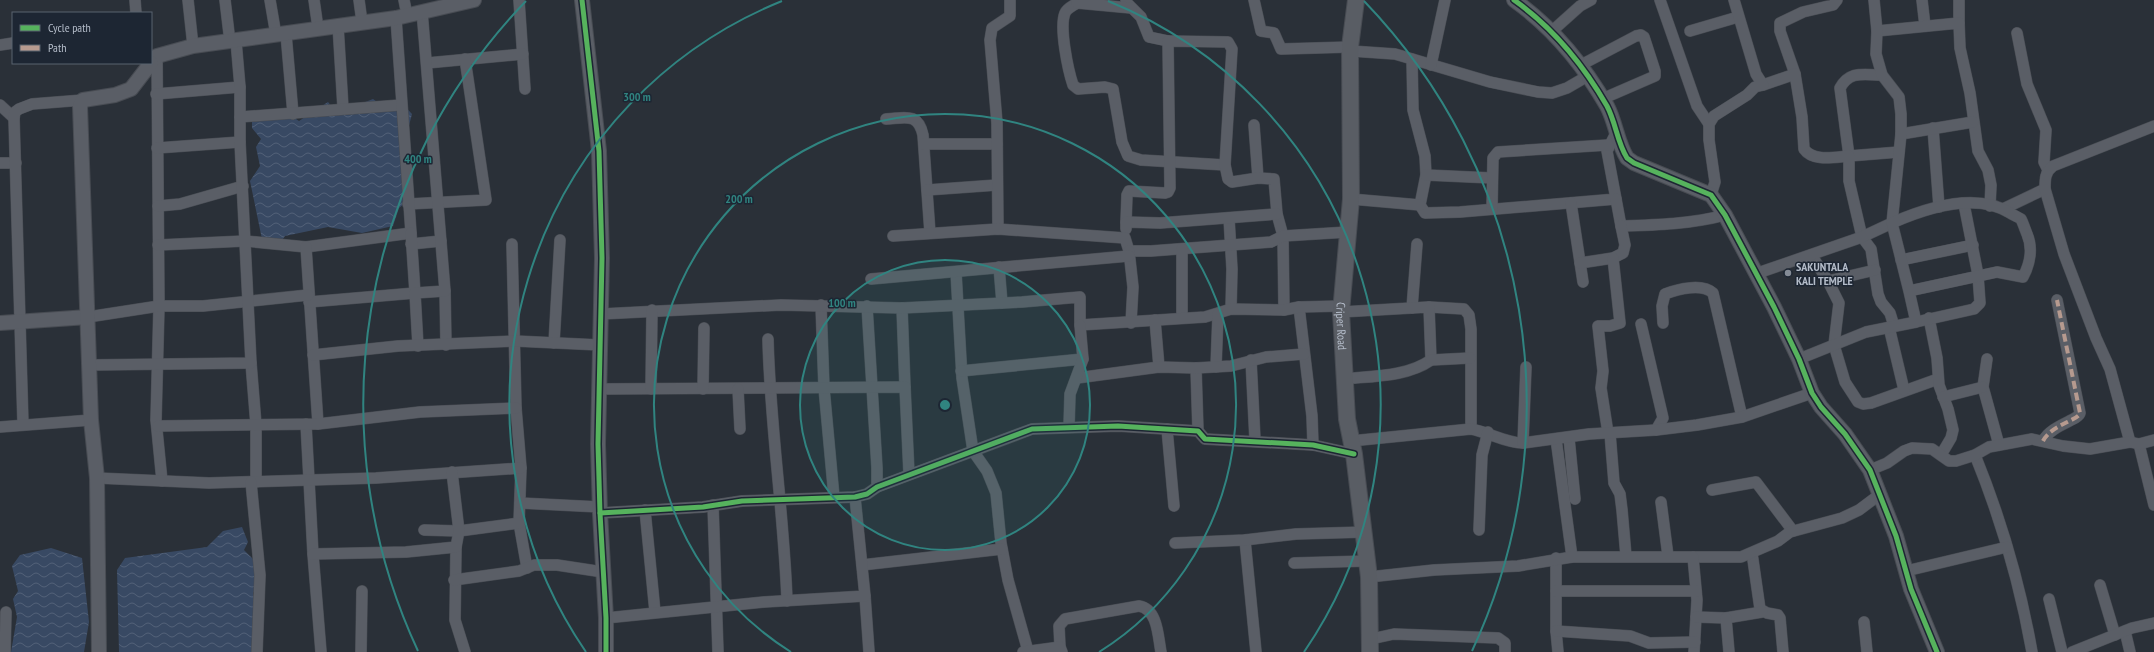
<svg xmlns="http://www.w3.org/2000/svg" width="2154" height="652" viewBox="0 0 2154 652" font-family="'PT Sans Narrow',sans-serif">
  <style>
    .water { fill: url(#water-waves) }
    .lines { fill: none; stroke-linecap: round; stroke-linejoin: round }
    .minor-casing { stroke: #484c53; stroke-width: 12 }
    .tertiary-casing { stroke: #484c53; stroke-width: 16 }
    .secondary-casing { stroke: #484c53; stroke-width: 18 }
    .minor { stroke: #5a5e66; stroke-width: 11 }
    .tertiary { stroke: #5a5e66; stroke-width: 14 }
    .secondary { stroke: #595d64; stroke-width: 16 }
    .quiet { stroke: #b69a8f; stroke-width: 4; stroke-dasharray: 8 4; stroke-linecap: butt }
    .cycleway-casing { stroke: #1d2633; stroke-width: 8 }
    .cycleway { stroke: #56b35d; stroke-width: 5 }
    .ring { fill: none; stroke: #308480; stroke-width: 2 }
    .poi-dot { fill: #848b96; stroke: #1d2633; stroke-width: 1.5 }
    .labels { text-anchor: middle; dominant-baseline: central; stroke-width: 3; stroke-linejoin: round; paint-order: stroke }
    .poi-label { font-size: 12px; font-weight: bold; fill: #b4bcc9; stroke: #1d2633; text-anchor: start }
    .street-label { font-size: 12px; fill: #b4bcc9; stroke: #1d2633 }
    .centre { fill: #308480; stroke: #1d2633; stroke-width: 2 }
    .ring-label { font-size: 12px; text-anchor: middle; font-weight: bold; fill: #308480; stroke: #1d2633; stroke-width: 3; stroke-linejoin: round; paint-order: stroke }
  </style>
  <defs>
    <pattern id="water-waves" width="16" height="10" patternUnits="userSpaceOnUse"><rect width="16" height="10" fill="#384963"/><path d="M0 5q4-4 8 0t8 0" fill="none" stroke="#526178"/></pattern>
  </defs>
  <rect width="100%" height="100%" fill="#2a3038"/>
  <g class="water">
    <path d="M 373,99 L 380,104 L 399,100 L 412,114 L 405,141 L 400,149 L 410,199 L 399,208 L 393,226 L 362,233 L 328,227 L 285,236 L 280,243 L 263,244 L 250,181 L 260,166 L 256,147 L 261,139 L 252,128 L 252,112 L 273,120 L 284,111 L 299,121 L 328,102 L 337,113 Z"/>
    <path d="M 242,527 L 248,542 L 244,550 L 260,566 L 260,582 L 253,593 L 258,619 L 254,652 L 119,652 L 117,570 L 125,558 L 207,547 L 223,531 Z"/>
    <path d="M 51,548 L 82,558 L 89,622 L 84,652 L 11,652 L 17,617 L 13,599 L 18,591 L 12,566 L 20,555 Z"/>
  </g>
  <g class="lines">
    <defs>
      <g id="minor">
        <path d="M 135,0 L 136,13"/>
        <path d="M 188,0 L 193,46"/>
        <path d="M 225,0 L 230,42"/>
        <path d="M 270,0 L 276,35"/>
        <path d="M 314,0 L 318,28"/>
        <path d="M 359,0 L 362,22"/>
        <path d="M 404,0 L 407,15"/>
        <path d="M 519,0 L 525,89"/>
        <path d="M 1077,0 L 1077,3 C 1073,6 1067,8 1065,13 C 1059,27 1068,70 1073,85 L 1078,89 L 1105,87 L 1113,89 L 1122,142 L 1128,156 L 1141,160 L 1225,165"/>
        <path d="M 1126,0 L 1127,3 L 1141,17 L 1149,37 L 1168,41"/>
        <path d="M 1254,0 L 1261,31 L 1274,33 L 1281,49 L 1350,47"/>
        <path d="M 1660,0 L 1697,106 L 1709,124"/>
        <path d="M 1922,0 L 1925,26"/>
        <path d="M 1077,3 L 1131,8"/>
        <path d="M 1959,23 L 1959,0"/>
        <path d="M 338,25 L 343,108"/>
        <path d="M 1690,31 L 1738,17"/>
        <path d="M 1877,31 L 1959,23 L 1960,48 L 1970,93 L 1978,151 L 1988,170 L 1991,185 L 1990,206"/>
        <path d="M 1551,32 L 1580,6 L 1591,0"/>
        <path d="M 2017,33 L 2027,84 L 2046,130 L 2044,162 L 2048,170"/>
        <path d="M 286,34 L 293,114"/>
        <path d="M 0,45 L 13,43"/>
        <path d="M 1351,51 L 1395,54 L 1490,82 L 1538,92 L 1552,93 L 1567,88 L 1586,77"/>
        <path d="M 157,56 L 159,306 L 156,420 L 162,481"/>
        <path d="M 1412,59 L 1413,110 L 1425,156 L 1426,175 L 1420,205 L 1425,213 L 1460,212 L 1616,199 L 1607,151 L 1616,133"/>
        <path d="M 427,63 L 523,54"/>
        <path d="M 1431,65 L 1445,0"/>
        <path d="M 1579,66 L 1636,36 L 1641,35 L 1644,37 L 1655,71 L 1655,76 L 1602,99"/>
        <path d="M 1795,74 L 1780,31 L 1780,23 L 1803,12 L 1833,5 L 1837,0"/>
        <path d="M 1882,75 C 1864,75 1850,70 1840,88 L 1849,156 L 1899,152"/>
        <path d="M 1763,85 L 1795,74 L 1802,117 L 1804,149 C 1813,162 1835,157 1849,156 L 1849,181 L 1862,237 L 1871,249 L 1878,294 L 1881,302 L 1890,313 L 1894,326"/>
        <path d="M 156,94 L 240,87"/>
        <path d="M 0,105 L 14,118"/>
        <path d="M 240,117 L 401,105"/>
        <path d="M 886,119 C 905,118 918,112 923,135 L 930,233"/>
        <path d="M 1254,125 L 1258,178"/>
        <path d="M 1933,128 L 1939,207"/>
        <path d="M 1901,134 L 1973,122"/>
        <path d="M 924,144 L 997,144"/>
        <path d="M 157,148 L 240,142"/>
        <path d="M 0,163 L 16,163"/>
        <path d="M 1426,175 L 1492,178"/>
        <path d="M 927,190 L 997,185"/>
        <path d="M 1711,195 L 1715,182 L 1709,140 L 1709,124 L 1714,116 L 1747,95 L 1755,87 L 1763,85 L 1756,74 L 1734,0"/>
        <path d="M 1351,199 L 1420,205"/>
        <path d="M 1616,199 L 1621,226 C 1656,225 1692,224 1725,215"/>
        <path d="M 1571,203 L 1583,282"/>
        <path d="M 408,204 L 486,200 L 465,59"/>
        <path d="M 158,206 L 180,204 L 243,186"/>
        <path d="M 1492,209 L 1493,158 L 1498,152 L 1608,145"/>
        <path d="M 2003,209 L 2045,189"/>
        <path d="M 1229,218 L 1232,269 L 1231,309"/>
        <path d="M 1126,222 L 1127,195 L 1129,191 L 1165,193 L 1168,192 L 1170,188 L 1168,41 L 1228,42 L 1232,49 L 1225,165 L 1228,179 L 1232,182 L 1258,178 L 1274,179 L 1277,214 L 1283,236 L 1284,310"/>
        <path d="M 998,229 L 997,123 L 990,40 L 992,28 L 1010,16 L 1010,0"/>
        <path d="M 1126,229 L 1126,222 L 1160,223 L 1277,214"/>
        <path d="M 893,236 L 998,229 L 1125,238 L 1129,251 L 1151,251 L 1271,242 L 1283,236 L 1348,232"/>
        <path d="M 411,244 L 441,241"/>
        <path d="M 512,244 L 516,408 L 521,468 L 519,523 L 527,568"/>
        <path d="M 158,245 L 245,241 L 306,247 L 411,233 L 396,18"/>
        <path d="M 306,247 L 318,424"/>
        <path d="M 1182,249 L 1182,318"/>
        <path d="M 1129,251 L 1133,287 L 1131,323"/>
        <path d="M 1812,256 L 1828,281 L 1839,303 L 1834,345 L 1845,382 L 1858,402 L 1863,404 L 1871,403 L 1938,379"/>
        <path d="M 1901,260 L 1973,245"/>
        <path d="M 1580,263 L 1613,258 L 1623,253 L 1625,245 L 1621,226"/>
        <path d="M 999,267 L 1002,303"/>
        <path d="M 956,272 L 962,378 L 973,451 L 987,471 L 996,493 L 1001,543 L 1008,580 L 1028,651"/>
        <path d="M 1755,274 L 1862,237 L 1892,223 L 1901,134 L 1901,114 L 1899,97 L 1882,75 L 1876,54 L 1877,31 L 1874,0"/>
        <path d="M 871,279 L 1129,256"/>
        <path d="M 1828,281 L 1875,270"/>
        <path d="M 445,291 L 446,345"/>
        <path d="M 309,302 L 415,293 L 411,233"/>
        <path d="M 821,305 L 824,388 L 834,497"/>
        <path d="M 867,306 L 877,468 L 877,487"/>
        <path d="M 1299,307 L 1312,416 L 1313,445"/>
        <path d="M 1429,307 L 1464,309 L 1469,315 L 1471,329 L 1471,429"/>
        <path d="M 902,308 L 905,387"/>
        <path d="M 1412,308 L 1417,244"/>
        <path d="M 1341,312 L 1429,307 L 1431,360 C 1407,377 1372,376 1343,379"/>
        <path d="M 601,314 L 781,305 L 902,308 L 1022,302 L 1080,297 L 1080,325 L 1205,317 L 1231,309 L 1284,310 L 1299,307 L 1341,306"/>
        <path d="M 88,317 L 159,306 L 203,306 L 308,295"/>
        <path d="M 1929,318 L 1937,358 L 1939,385 L 1948,409 L 1953,430 L 1951,438 L 1941,455"/>
        <path d="M 1155,320 L 1159,367"/>
        <path d="M 1916,322 L 1974,309 L 1980,303 L 1978,275 L 1964,204"/>
        <path d="M 1663,323 L 1662,306 L 1665,294 C 1678,289 1702,283 1713,293 L 1742,417"/>
        <path d="M 1641,324 L 1663,418 L 1656,430"/>
        <path d="M 1889,327 L 1904,390"/>
        <path d="M 768,339 C 770,427 784,513 787,601"/>
        <path d="M 554,343 L 560,240"/>
        <path d="M 418,346 L 415,293 L 445,291 L 422,11"/>
        <path d="M 313,355 L 398,346 L 515,341 L 600,345"/>
        <path d="M 1799,359 L 1866,332 L 1916,322 L 1909,291 L 1997,272 L 2023,277 C 2030,264 2033,248 2027,234 C 2025,229 2023,223 2021,219 C 2018,217 2013,215 2010,213 C 1976,192 1926,208 1892,223 L 1909,291"/>
        <path d="M 1987,359 L 1983,387 L 1999,445"/>
        <path d="M 1251,360 L 1255,440"/>
        <path d="M 1431,360 L 1470,358"/>
        <path d="M 251,363 L 256,425 L 256,482"/>
        <path d="M 90,365 L 251,363 L 240,142 L 240,87 L 236,41"/>
        <path d="M 1216,367 L 1218,314"/>
        <path d="M 1196,368 L 1198,431"/>
        <path d="M 961,371 L 1083,359"/>
        <path d="M 1077,378 L 1159,367 L 1196,368 L 1231,366 L 1266,357 L 1304,354"/>
        <path d="M 599,389 L 905,387 L 909,474"/>
        <path d="M 651,389 L 652,310"/>
        <path d="M 703,389 L 704,328"/>
        <path d="M 738,389 L 740,429"/>
        <path d="M 1943,397 L 1983,387"/>
        <path d="M 23,424 L 14,118 L 15,112 L 19,109 L 32,104 L 83,100"/>
        <path d="M 306,424 L 313,554 L 321,652"/>
        <path d="M 158,426 L 318,424 L 420,412 L 516,408"/>
        <path d="M 0,427 L 91,420"/>
        <path d="M 1069,427 L 1070,394 L 1083,359 L 1080,325"/>
        <path d="M 1167,429 L 1174,506"/>
        <path d="M 1608,433 L 1601,388 L 1603,371 L 1598,326 L 1610,326 L 1620,323 L 1613,258"/>
        <path d="M 1610,433 L 1614,483 L 1620,494 L 1622,510 L 1626,556"/>
        <path d="M 1569,438 L 1575,499"/>
        <path d="M 1556,439 L 1572,557"/>
        <path d="M 1351,441 L 1471,429 C 1488,432 1506,443 1523,443 L 1589,434 L 1656,430 L 1697,425 L 1742,417 L 1812,393"/>
        <path d="M 2043,441 C 2051,425 2079,420 2080,413 L 2057,300"/>
        <path d="M 2130,442 L 2110,369 L 2096,338 L 2064,254 L 2045,189 C 2045,179 2045,172 2053,166 L 2154,126"/>
        <path d="M 1523,443 L 1526,367"/>
        <path d="M 2139,444 L 2154,505"/>
        <path d="M 1975,455 C 2001,519 2020,584 2032,652"/>
        <path d="M 1870,470 L 1887,463 L 1904,451 L 1912,448 L 1932,449 L 1949,461 L 1956,461 L 1975,455 L 1989,447 L 2032,439 L 2063,446 L 2090,449 L 2130,442 L 2139,444 L 2154,440"/>
        <path d="M 97,478 L 209,483 L 376,478 L 521,468"/>
        <path d="M 251,482 L 260,575 L 257,652"/>
        <path d="M 1712,490 L 1756,482 L 1793,531"/>
        <path d="M 1661,502 L 1668,556"/>
        <path d="M 520,503 L 600,507"/>
        <path d="M 713,505 L 718,652"/>
        <path d="M 645,510 L 655,612"/>
        <path d="M 600,513 L 703,507 L 742,501 L 855,497 L 867,494 L 877,487 L 1032,429 L 1118,426 L 1198,431 L 1205,439 L 1313,445 L 1354,454"/>
        <path d="M 424,530 L 459,531 L 519,523"/>
        <path d="M 1479,530 L 1482,455 L 1488,432"/>
        <path d="M 1245,540 L 1256,652"/>
        <path d="M 1175,543 L 1245,540 L 1296,534 L 1365,532"/>
        <path d="M 456,547 L 455,620 L 465,652"/>
        <path d="M 1752,553 L 1760,609 L 1767,613 L 1778,615 L 1780,618 L 1783,652"/>
        <path d="M 313,554 L 406,552 L 456,547 L 459,531 L 452,472"/>
        <path d="M 1693,557 L 1741,557 L 1778,541 L 1790,532 L 1842,518 L 1859,510 L 1879,495"/>
        <path d="M 1556,558 L 1556,631 L 1558,652"/>
        <path d="M 1294,563 L 1367,561"/>
        <path d="M 862,565 L 1002,549"/>
        <path d="M 1906,571 L 2007,547"/>
        <path d="M 1369,577 L 1434,570 L 1518,566 L 1572,557 L 1693,557 L 1697,600 L 1694,652"/>
        <path d="M 454,580 L 519,571 L 534,565 L 557,565 L 603,572"/>
        <path d="M 2100,585 L 2115,635"/>
        <path d="M 1556,591 L 1696,591"/>
        <path d="M 865,596 L 869,652"/>
        <path d="M 2049,599 L 2062,652"/>
        <path d="M 1696,617 L 1726,618 L 1762,612"/>
        <path d="M 606,618 L 764,602 L 865,596 L 855,497"/>
        <path d="M 1726,618 L 1729,652"/>
        <path d="M 1864,622 L 1867,652"/>
        <path d="M 1556,631 L 1630,636 L 1649,643 L 1695,642"/>
        <path d="M 2125,631 L 2130,652"/>
        <path d="M 1371,639 L 1394,634 L 1498,638 L 1505,643 L 1505,652"/>
        <path d="M 1060,647 L 1059,626 L 1065,619 L 1139,606 C 1158,609 1158,637 1161,652"/>
        <path d="M 5,652 L 6,612"/>
        <path d="M 361,652 L 362,591"/>
        <path d="M 1023,652 L 1060,647 L 1062,652"/>
        <path d="M 2072,652 L 2132,628 L 2154,623"/>
      </g>
      <g id="tertiary">
        <path d="M 582,0 L 599,151 L 602,258 L 598,444 L 600,513 L 606,618 L 606,652"/>
        <path d="M 1514,0 C 1552,27 1584,66 1607,106 C 1616,123 1617,142 1627,158 L 1634,163 L 1711,195 L 1725,215 L 1774,307 L 1799,359 L 1812,393 L 1821,407 L 1845,434 L 1870,470 L 1896,536 L 1911,589 L 1937,652"/>
        <path d="M 151,62 L 157,56 L 193,46 L 396,18 L 474,0"/>
        <path d="M 0,323 L 88,317"/>
        <path d="M 99,652 L 97,478 L 91,420 L 80,106 L 83,100 L 115,95 L 131,89 L 151,63"/>
      </g>
      <g id="secondary">
        <path id="s1" d="M 1356,0 L 1350,47 L 1351,199 L 1341,312 L 1347,419 L 1354,454 L 1369,577 L 1370,652"/>
      </g>
    </defs>
    <use href="#minor" class="minor-casing"/>
    <use href="#tertiary" class="tertiary-casing"/>
    <use href="#secondary" class="secondary-casing"/>
    <use href="#minor" class="minor"/>
    <use href="#tertiary" class="tertiary"/>
    <use href="#secondary" class="secondary"/>
    <path class="quiet" d="M 2043,441 C 2051,425 2079,420 2080,413 L 2057,300"/>
    <defs>
      <g id="cycleway">
        <path d="M 582,0 L 599,151 L 602,258 L 598,444 L 600,513 L 606,618 L 606,652"/>
        <path d="M 1514,0 C 1552,27 1584,66 1607,106 C 1616,123 1617,142 1627,158 L 1634,163 L 1711,195 L 1725,215 L 1774,307 L 1799,359 L 1812,393 L 1821,407 L 1845,434 L 1870,470 L 1896,536 L 1911,589 L 1937,652"/>
        <path d="M 600,513 L 703,507 L 742,501 L 855,497 L 867,494 L 877,487 L 1032,429 L 1118,426 L 1198,431 L 1205,439 L 1313,445 L 1354,454"/>
      </g>
    </defs>
    <use href="#cycleway" class="cycleway-casing"/>
    <use href="#cycleway" class="cycleway"/>
  </g>
  <circle cx="945" cy="405" r="145" fill="#308480" fill-opacity=".12"/>
  <g class="ring">
    <circle cx="945" cy="405" r="145"/>
    <path d="M791 652A291 291 0 1 1 1099 652"/>
    <path d="M586 652A436 436 0 0 1 782 1M1108 1A436 436 0 0 1 1304 652"/>
    <path d="M418 651A582 582 0 0 1 526 1M1364 1A582 582 0 0 1 1472 651"/>
  </g>
  <circle class="poi-dot" cx="1788" cy="273" r="4"/>
  <g class="labels">
    <g class="poi-label">
      <text x="1796" y="266">SAKUNTALA<tspan x="1796" dy="14">KALI TEMPLE</tspan></text>
    </g>
    <g class="street-label">
      <text stroke="none"><textPath href="#s1" startOffset="327">Criper Road</textPath></text>
    </g>
  </g>
  <circle cx="945" cy="405" r="6" class="centre"/>
  <g class="ring-label">
    <text x="637" y="101">300 m</text>
    <text x="418" y="163">400 m</text>
    <text x="739" y="203">200 m</text>
    <text x="842" y="307">100 m</text>
  </g>
  <rect x="12" y="12" width="140" height="52" fill="#1d2633" stroke="#59626f"/>
  <rect x="20" y="25" width="20" height="6" fill="#56b35d" stroke="#59626f"/>
  <text x="48" y="32" font-size="12" fill="#b4bcc9">Cycle path</text>
  <rect x="20" y="45" width="20" height="6" fill="#b69a8f" stroke="#59626f"/>
  <text x="48" y="52" font-size="12" fill="#b4bcc9">Path</text>
</svg>
